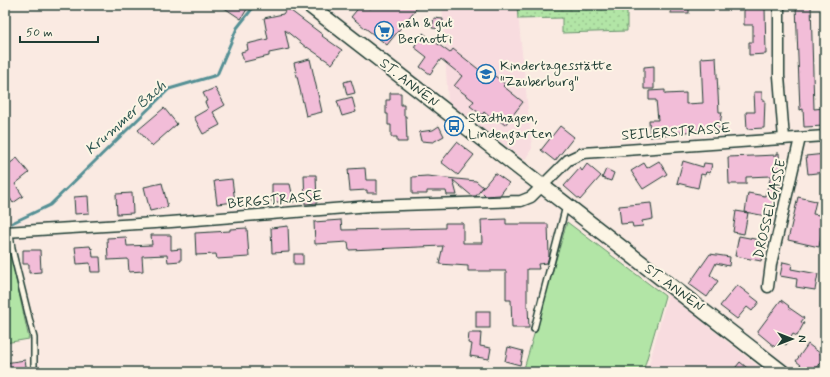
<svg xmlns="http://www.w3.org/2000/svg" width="830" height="377" viewBox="0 0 830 377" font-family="Mynerve,sans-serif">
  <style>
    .built { fill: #f8dcdf }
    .grass { fill: #b2e5a6; stroke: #68916d }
    .garden { fill: url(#garden-dots); stroke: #68916d }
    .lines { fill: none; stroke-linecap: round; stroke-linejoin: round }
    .stream { stroke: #549095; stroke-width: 3 }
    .building { fill: #f2bdd8; stroke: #1f3d34 }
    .lane-casing { stroke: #1f3d34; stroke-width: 8 }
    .street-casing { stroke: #1f3d34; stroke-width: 13 }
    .secondary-casing { stroke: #1f3d34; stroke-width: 17 }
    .lane { stroke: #fcf5e5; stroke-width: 5 }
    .street { stroke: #fcf5e5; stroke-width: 10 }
    .secondary { stroke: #fcf5e5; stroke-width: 14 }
    .labels { text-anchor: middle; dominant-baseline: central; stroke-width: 4; stroke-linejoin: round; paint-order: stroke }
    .poi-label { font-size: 14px; fill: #1f3d34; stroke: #fcf5e5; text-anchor: start }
    .street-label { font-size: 14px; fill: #1f3d34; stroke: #fcf5e5 }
    .water-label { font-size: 15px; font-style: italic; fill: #315954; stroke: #fcf5e5 }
  </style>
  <defs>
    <pattern id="garden-dots" width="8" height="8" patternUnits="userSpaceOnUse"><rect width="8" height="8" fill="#b2e5a6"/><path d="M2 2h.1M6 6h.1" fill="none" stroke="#99c590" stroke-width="1.8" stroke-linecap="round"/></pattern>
  </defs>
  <rect width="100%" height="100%" fill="#faeae2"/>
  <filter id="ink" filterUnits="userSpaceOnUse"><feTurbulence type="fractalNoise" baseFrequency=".025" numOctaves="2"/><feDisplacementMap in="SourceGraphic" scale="8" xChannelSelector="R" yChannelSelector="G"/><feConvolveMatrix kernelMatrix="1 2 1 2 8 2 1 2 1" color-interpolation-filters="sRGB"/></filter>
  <g filter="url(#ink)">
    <g class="built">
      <path d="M 442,5 L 517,5 L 532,148 L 525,160 L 448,102 Z"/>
      <path d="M 668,294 L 765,372 L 647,372 Z"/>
    </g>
    <g class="grass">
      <path d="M 567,222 L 665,296 L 643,372 L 523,372 Z"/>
      <path d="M 5,238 L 7,238 L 29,339 L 5,343 Z"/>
    </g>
    <path class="garden" d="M 517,5 L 627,5 L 627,31 L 562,33 L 562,18 L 518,19 Z"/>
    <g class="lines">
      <path class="stream" d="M 12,223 L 50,205 L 169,89 L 217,75 L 237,28 L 255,5"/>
    </g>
    <g class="building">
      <path d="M 220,5 L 241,5 L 247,9 L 241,19 Z"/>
      <path d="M 361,5 L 365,5 L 370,9 L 373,5 L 419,5 L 387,45 L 351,17 Z"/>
      <rect x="671" y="5" width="18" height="8"/>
      <path d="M 796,5 L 811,5 L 814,109 L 825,108 L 825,126 L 804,127 L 803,109 L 800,110 Z"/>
      <path d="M 287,8 L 323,35 L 322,36 L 342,50 L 332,64 L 307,47 L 307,48 L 285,30 L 289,49 L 269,53 L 269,56 L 244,62 L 241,52 L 248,50 L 247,44 L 268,39 L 264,18 L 283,14 Z"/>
      <path d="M 744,8 L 765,8 L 766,54 L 749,55 L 749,42 L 753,42 L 753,25 L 744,25 Z"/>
      <path d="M 434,18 L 443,19 L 442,29 L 432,28 Z"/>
      <path d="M 423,33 L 450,53 L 453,49 L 482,72 L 483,70 L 493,78 L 495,76 L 505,84 L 503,86 L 523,102 L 505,125 L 495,117 L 493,120 L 484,112 L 482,115 L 470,106 L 474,101 L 454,86 L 462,76 L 441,59 L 430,74 L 420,67 L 427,57 L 414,47 Z"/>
      <path d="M 716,57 L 719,112 L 722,112 L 719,130 L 668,133 L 669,135 L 650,137 L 649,120 L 658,120 L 656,100 L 649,100 L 649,91 L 665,90 L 665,94 L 686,93 L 686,104 L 703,103 L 701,58 Z"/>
      <path d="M 310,59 L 322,112 L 306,116 L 294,63 Z"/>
      <path d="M 654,66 L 654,89 L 644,89 L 644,67 Z"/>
      <path d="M 351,80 L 355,93 L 347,95 L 344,82 Z"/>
      <path d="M 215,88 L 225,105 L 213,112 L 220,125 L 203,134 L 194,117 L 208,109 L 205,102 L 207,101 L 203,93 Z"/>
      <path d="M 754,92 L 762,92 L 762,100 L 765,100 L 764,128 L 747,129 L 746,112 L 755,112 Z"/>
      <path d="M 390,93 L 401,93 L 401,105 L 404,105 L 404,116 L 406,116 L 407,142 L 397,142 L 397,137 L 391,137 L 391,125 L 388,125 L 388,114 L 386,114 L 386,100 L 390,100 Z"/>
      <path d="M 352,97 L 356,112 L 342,116 L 337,101 Z"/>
      <path d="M 164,108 L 177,124 L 152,146 L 138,130 Z"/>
      <path d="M 439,126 L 444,136 L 433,142 L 421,141 L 419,132 L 433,130 Z"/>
      <path d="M 560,126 L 574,137 L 555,161 L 541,150 Z"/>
      <path d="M 457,142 L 474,155 L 458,175 L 441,162 Z"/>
      <path d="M 777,153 L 779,153 L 780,175 L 777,186 L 782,187 L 780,197 L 774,196 L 771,217 L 745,212 L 748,193 L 765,196 L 771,176 L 746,177 L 746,184 L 729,184 L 728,157 L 777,155 Z"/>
      <path d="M 825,154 L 825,172 L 808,174 L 806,156 Z"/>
      <path d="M 17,158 L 29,173 L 15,184 L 23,196 L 13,203 L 5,190 L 5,183 L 10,180 L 5,173 L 5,167 Z"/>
      <path d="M 659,161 L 667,174 L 643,189 L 631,171 L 644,163 L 647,168 Z"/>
      <path d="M 683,161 L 703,167 L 704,163 L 712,164 L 710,173 L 706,172 L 705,175 L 701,174 L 698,188 L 677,183 Z"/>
      <path d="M 587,164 L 601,176 L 580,200 L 564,186 L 580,168 L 582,171 Z"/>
      <path d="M 365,168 L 366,180 L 377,180 L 377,193 L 367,193 L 367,190 L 350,191 L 348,169 Z"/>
      <path d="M 606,169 L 614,173 L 611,181 L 602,178 Z"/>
      <path d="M 495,173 L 509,183 L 500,195 L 485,196 L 480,191 Z"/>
      <path d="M 304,175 L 316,175 L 317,203 L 305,204 Z"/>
      <path d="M 427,176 L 476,181 L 483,187 L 476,196 L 472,196 L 453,180 L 457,195 L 447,195 L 446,191 L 427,191 L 427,194 L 412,194 L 412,177 Z"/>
      <path d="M 232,179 L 235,202 L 217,204 L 214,181 Z"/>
      <path d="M 162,183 L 168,207 L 150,211 L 144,187 Z"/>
      <path d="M 272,184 L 290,184 L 294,202 L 272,202 Z"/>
      <path d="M 132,193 L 133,213 L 117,214 L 116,194 Z"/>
      <path d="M 88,196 L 89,213 L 75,214 L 74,197 Z"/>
      <path d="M 798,197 L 816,201 L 813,214 L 825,216 L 819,247 L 788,240 Z"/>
      <path d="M 651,203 L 653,219 L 642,221 L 643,226 L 633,227 L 632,223 L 621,224 L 619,206 Z"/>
      <path d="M 736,211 L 748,213 L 744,234 L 733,232 Z"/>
      <path d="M 506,219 L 506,224 L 548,224 L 549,256 L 547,263 L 538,264 L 539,269 L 527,269 L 527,307 L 528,306 L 529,328 L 512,328 L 511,300 L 506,300 L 506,271 L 468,271 L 468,266 L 439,264 L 443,246 L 349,250 L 348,242 L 315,244 L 314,222 L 341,220 L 342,230 L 445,228 L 445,223 L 463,223 L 463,243 L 482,243 L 481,220 Z"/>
      <path d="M 288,226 L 289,252 L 272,253 L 271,228 Z"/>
      <path d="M 247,228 L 249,257 L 217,259 L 216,254 L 196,255 L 195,233 L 230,231 L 230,229 Z"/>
      <path d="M 151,235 L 171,235 L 171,250 L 181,249 L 181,261 L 168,262 L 167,255 L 142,256 L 143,271 L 129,272 L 128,259 L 108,260 L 107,238 L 126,237 L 127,246 L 152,245 Z"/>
      <path d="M 739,236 L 765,241 L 761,261 L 735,256 Z"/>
      <path d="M 90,246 L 91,249 L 92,248 L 93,257 L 100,257 L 101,272 L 91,272 L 90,263 L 77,264 L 75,247 Z"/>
      <path d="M 23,250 L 40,250 L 41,272 L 29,273 L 29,264 L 23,264 Z"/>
      <rect x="294" y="254" width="9" height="10"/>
      <path d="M 710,254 L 730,257 L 729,266 L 716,263 L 710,275 L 718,281 L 707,297 L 689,284 Z"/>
      <path d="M 783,262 L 792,264 L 791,269 L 818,274 L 815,290 L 796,287 L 797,279 L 780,276 Z"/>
      <path d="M 737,285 L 759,302 L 752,311 L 747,307 L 737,319 L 720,306 Z"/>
      <path d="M 781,300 L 789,306 L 788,307 L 804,318 L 801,322 L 804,323 L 797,336 L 793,334 L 786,345 L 780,341 L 775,347 L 757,332 Z"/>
      <rect x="476" y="311" width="14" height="17"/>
      <path d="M 469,333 L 481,333 L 480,346 L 491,348 L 489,359 L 470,356 L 472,344 L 468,343 Z"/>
      <path d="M 808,344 L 825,357 L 814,372 L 805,372 L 799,367 L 801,365 L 796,361 Z"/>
      <path d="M 508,347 L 523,351 L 520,365 L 505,361 Z"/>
      <path d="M 25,360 L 27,372 L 5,372 L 5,363 Z"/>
      <path d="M 740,362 L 752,372 L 732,372 Z"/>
    </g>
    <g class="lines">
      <defs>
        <g id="lane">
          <path d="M 10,233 L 12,249 L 34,338 L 34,372"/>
          <path d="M 534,329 L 566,206"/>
        </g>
        <g id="street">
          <path d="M 779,5 L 779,76 L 784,139"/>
          <path d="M 5,232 L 171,222 L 370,206 L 521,201 L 531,197 L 568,160 L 583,153 L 825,136"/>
          <path d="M 768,287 L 771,264 L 800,138"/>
        </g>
        <path id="secondary" d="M 309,5 L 782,372"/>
      </defs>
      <use href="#lane" class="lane-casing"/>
      <use href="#street" class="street-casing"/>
      <use href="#secondary" class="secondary-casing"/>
      <use href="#lane" class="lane"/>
      <use href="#street" class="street"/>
      <use href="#secondary" class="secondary"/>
    </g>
  </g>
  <defs>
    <symbol id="supermarket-ring" viewBox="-11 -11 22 22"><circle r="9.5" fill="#fcf5e5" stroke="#1f6fb2" stroke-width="1.5"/><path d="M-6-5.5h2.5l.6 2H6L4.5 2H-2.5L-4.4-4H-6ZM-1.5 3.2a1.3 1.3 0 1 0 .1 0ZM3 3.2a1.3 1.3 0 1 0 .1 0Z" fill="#1f6fb2"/></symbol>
    <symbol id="school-ring" viewBox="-11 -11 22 22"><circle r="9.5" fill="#fcf5e5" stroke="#1f6fb2" stroke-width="1.5"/><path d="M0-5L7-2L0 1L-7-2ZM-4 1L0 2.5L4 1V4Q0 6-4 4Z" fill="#1f6fb2"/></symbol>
    <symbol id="bus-ring" viewBox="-11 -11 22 22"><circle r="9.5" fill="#fcf5e5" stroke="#1f6fb2" stroke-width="1.5"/><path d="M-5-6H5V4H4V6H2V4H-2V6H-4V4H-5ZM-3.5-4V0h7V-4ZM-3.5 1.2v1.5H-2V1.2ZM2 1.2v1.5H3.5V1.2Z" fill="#1f6fb2"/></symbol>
  </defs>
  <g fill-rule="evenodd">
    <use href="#supermarket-ring" x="373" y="20" width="22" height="22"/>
    <use href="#school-ring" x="475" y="63" width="22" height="22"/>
    <use href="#bus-ring" x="443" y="115" width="22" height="22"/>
  </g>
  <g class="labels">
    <g class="poi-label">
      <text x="398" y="23">nah &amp; gut<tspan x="398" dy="16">Bernotti</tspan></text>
      <text x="500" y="66">Kindertagesstätte<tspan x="500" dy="16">"Zauberburg"</tspan></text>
      <text x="468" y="118">Stadthagen,<tspan x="468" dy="16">Lindengarten</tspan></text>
    </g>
    <g class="street-label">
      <text transform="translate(409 83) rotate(38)">ST. ANNEN</text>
      <text transform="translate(676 132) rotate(-4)">SEILERSTRASSE</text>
      <text transform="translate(275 200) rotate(-5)">BERGSTRASSE</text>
      <text transform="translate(770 209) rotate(-77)">DROSSELGASSE</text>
      <text transform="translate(674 288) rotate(37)">ST. ANNEN</text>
    </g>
    <g class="water-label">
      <text transform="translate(126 118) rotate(-42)">Krummer Bach</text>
    </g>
  </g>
  <rect width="830" height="377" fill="none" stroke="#fcf5e5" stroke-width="20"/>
  <rect x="10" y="10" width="810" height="357" fill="none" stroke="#1f3d34" stroke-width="1.5" filter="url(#ink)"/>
  <g transform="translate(792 339) rotate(90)" stroke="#fcf5e5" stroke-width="3" paint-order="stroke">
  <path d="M0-3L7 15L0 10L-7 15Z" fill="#1f3d34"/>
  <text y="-6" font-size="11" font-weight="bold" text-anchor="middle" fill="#1f3d34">N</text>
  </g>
  <path d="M20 36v6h78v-6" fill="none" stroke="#1f3d34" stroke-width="2"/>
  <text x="26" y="36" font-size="12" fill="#1f3d34" stroke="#fcf5e5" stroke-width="3" paint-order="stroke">50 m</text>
</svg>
